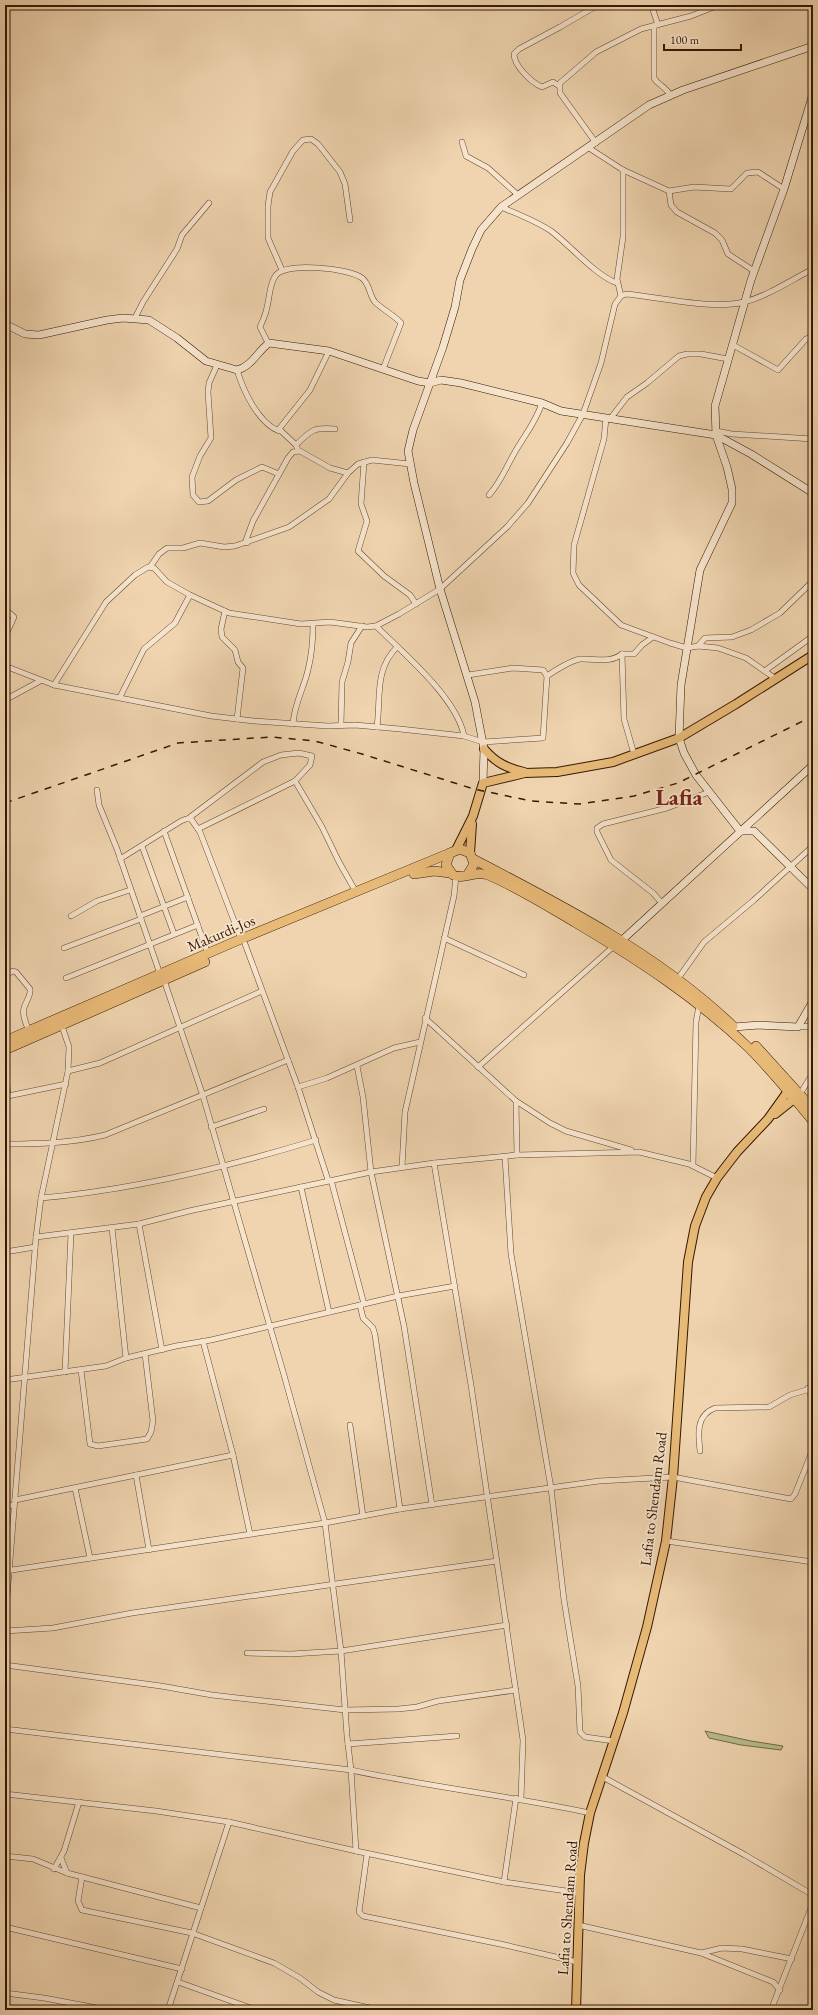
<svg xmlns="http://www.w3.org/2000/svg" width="818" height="2015" viewBox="0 0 818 2015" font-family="'EB Garamond',serif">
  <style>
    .green { fill: #b6bd8d; stroke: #766a48 }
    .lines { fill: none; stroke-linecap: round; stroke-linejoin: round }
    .street-casing { stroke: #64462d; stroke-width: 6 }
    .secondary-casing { stroke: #351702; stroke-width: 8 }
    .primary-casing { stroke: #351702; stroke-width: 10 }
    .highway-casing { stroke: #351702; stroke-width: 10 }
    .street { stroke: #f5e3cb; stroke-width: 5 }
    .secondary { stroke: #f5e3cb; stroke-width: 7 }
    .primary { stroke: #e8ba78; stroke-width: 8 }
    .highway { stroke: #e8ba78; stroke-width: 9 }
    .rail { stroke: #351702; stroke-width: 1.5; stroke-dasharray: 7 7; stroke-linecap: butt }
    .labels { text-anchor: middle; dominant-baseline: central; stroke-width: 3.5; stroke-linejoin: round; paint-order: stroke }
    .street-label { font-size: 15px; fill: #351702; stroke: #f5e3cb }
    .town-label { font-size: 23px; font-weight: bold; fill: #7a1f14; stroke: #f5e3cb }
  </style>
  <rect width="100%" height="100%" fill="#efd4af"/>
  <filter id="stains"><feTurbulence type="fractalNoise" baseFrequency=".005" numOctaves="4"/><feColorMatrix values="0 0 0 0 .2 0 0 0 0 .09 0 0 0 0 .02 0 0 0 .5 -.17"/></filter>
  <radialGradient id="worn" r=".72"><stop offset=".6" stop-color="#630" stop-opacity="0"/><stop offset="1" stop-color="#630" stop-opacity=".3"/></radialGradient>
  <path class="green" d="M 705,1731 L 751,1741 L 783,1746 L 781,1750 L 741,1745 L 709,1738 Z"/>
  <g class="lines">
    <defs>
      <g id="street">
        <path d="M 653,5 L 653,10 L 658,25"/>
        <path d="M 654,26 L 654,78 C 658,85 666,87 670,95"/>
        <path d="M 559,86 L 553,82 L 542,87 C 532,83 514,66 514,54 L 519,49 L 560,27 L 598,5"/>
        <path d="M 462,142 L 466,156 L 488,168 L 518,195"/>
        <path d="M 596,143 L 560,93 L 560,83 L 596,52 L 641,29 L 691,16 L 719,5"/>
        <path d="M 589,148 L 623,170 L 669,191 L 694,187 L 731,189 L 747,173 L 758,172 L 784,189"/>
        <path d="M 669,191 L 671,205 L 677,212 L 715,233 L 722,240 L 728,254 L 754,271"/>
        <path d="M 501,207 C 518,214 536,221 551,231 C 570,245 596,276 617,283"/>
        <path d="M 282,270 L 268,238 L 268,206 L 270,192 L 293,151 L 303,140 L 311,139 L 318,144 L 340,172 L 345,184 L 350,220"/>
        <path d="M 621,296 L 617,279 L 623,237 L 623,170"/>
        <path d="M 135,318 L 143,302 L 177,249 L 182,235 L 209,203"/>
        <path d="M 268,343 L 260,327 C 263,320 266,314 267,307 C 270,296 269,284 276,275 C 287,262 349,268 362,278 C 370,284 369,295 375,302 C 383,310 394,315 401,323 L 383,369"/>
        <path d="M 733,345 L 778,370 L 806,339 L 813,337"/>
        <path d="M 217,365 L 209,383 L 208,392 L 211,438 L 200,456 L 192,477 L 193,495 L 199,502 L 208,501 L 236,480 L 262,467 L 279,474"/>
        <path d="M 237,370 C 243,390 258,423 279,431"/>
        <path d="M 606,418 L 604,439 L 574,545 L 573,573 L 579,585 L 621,625 L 670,643 L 687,648 L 698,646 L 718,648 L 746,658 L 776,679"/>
        <path d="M 610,419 L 627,397 L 647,383 L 679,356 L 687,354 L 701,354 L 728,359"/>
        <path d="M 716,431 L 732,434 L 813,439"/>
        <path d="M 296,445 C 311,430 314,427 335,429"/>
        <path d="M 298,450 L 296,445 L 279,429 L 310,390 L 329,351"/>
        <path d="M 364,462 L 361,504 L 367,521 L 358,551 L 384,576 L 410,595 L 416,604"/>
        <path d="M 489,495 C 501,482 506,467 515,452 C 524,436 536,422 542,403"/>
        <path d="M 247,543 L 246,540 L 253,521 L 288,458 L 293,452 L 300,451 L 330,468 L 348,473"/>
        <path d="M 150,567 L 159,554 L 167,548 L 183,548 L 200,543 L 224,547 L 235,546 L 289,527 L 329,499 L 348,473 L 358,464 L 372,460 L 410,464"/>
        <path d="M 5,609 L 14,617 L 5,637"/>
        <path d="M 225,611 L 221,629 L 222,637 L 235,650 L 238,662 L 243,668 L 237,719"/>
        <path d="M 376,626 C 404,654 457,698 464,736"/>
        <path d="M 698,646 L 705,638 L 732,637 L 751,630 L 780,613 L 813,581"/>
        <path d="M 5,666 L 54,685 L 211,716 L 254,721 L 328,726 L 355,725 L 400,729 L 464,736 L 483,742 L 543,738 L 547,676"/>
        <path d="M 766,670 L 813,636"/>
        <path d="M 468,675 L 513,668 L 543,670 L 547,676 C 554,671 572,660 580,659 C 595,658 609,664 622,654"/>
        <path d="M 54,685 L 106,602 L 135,575 L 148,567 L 154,568 L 167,582 L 190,595 L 229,613 L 301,624 L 330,622 L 367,627 L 376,626 L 399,614 L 440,589 L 507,527 L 528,503 L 567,443 L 583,414 L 601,363 L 615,304 L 621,296 L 626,294 C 659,297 713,310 744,302 C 768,296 791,280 813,269"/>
        <path d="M 120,697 L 144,649 L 175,623 L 190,595"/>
        <path d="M 5,700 L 40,681"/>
        <path d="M 293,724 C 294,704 304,688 308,670 C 312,654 313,639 313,624"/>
        <path d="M 341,725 L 342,682 L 348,662 L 351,643 L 362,626"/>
        <path d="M 377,727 C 381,698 374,670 397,647"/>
        <path d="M 634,754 L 624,719 L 622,654 L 634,654 L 642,645 L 653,637"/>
        <path d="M 295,781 L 322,827 L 339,862 L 356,892"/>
        <path d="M 97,790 L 99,805 L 117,849 L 160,974"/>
        <path d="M 189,818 L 263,762 L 281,755 L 299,753 L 312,756 L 310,765 L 295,781 L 198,829"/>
        <path d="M 164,831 L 208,954"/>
        <path d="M 142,846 L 174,934"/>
        <path d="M 120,859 L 181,821 L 186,819 L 191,819 L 200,832 L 241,939"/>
        <path d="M 662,903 L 653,893 L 611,860 L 597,832 L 597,828 L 603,824 L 667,808 L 709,792"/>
        <path d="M 71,916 L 97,901 L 130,890"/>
        <path d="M 140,916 L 188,897"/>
        <path d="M 444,938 L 524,975"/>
        <path d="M 245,944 L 298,1087 L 328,1180"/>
        <path d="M 64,948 L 141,919"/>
        <path d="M 5,975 L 13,971 L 16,972 L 30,989 C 31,996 26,1001 24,1008 C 22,1015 26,1024 29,1031"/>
        <path d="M 66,978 L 198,925"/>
        <path d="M 164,980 L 203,1096 L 284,1375 L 325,1523 L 341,1651 L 347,1736 L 351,1770 L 356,1851"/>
        <path d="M 677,980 L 704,942 L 754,900 L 813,846"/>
        <path d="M 425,1018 L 516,1101 L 550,1123 L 566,1131 L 631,1150"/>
        <path d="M 798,1027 L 813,1026"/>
        <path d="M 5,1063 L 8,1096 L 5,1106"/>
        <path d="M 357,1066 L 363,1097 L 371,1172 L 404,1326 L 432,1505"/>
        <path d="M 478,1067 L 614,946"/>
        <path d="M 68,1071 L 100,1063 L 262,991"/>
        <path d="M 298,1087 L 327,1078 L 394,1048 L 420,1042"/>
        <path d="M 800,1094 L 813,1073"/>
        <path d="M 8,1096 L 66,1084"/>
        <path d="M 516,1101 L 517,1155"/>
        <path d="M 211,1127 L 264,1109"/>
        <path d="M 5,1144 C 40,1144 72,1143 105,1135 L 288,1060"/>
        <path d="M 505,1157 L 511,1254 L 551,1488 L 564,1600 L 578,1686 L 580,1732 L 585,1737 L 614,1741"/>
        <path d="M 434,1163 L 471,1385 L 523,1740 L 521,1799"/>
        <path d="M 693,1165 L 696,1022 L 699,1006"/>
        <path d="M 402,1167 L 405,1112 L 454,896 L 456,876"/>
        <path d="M 331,1180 L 364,1304"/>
        <path d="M 301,1187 L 329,1312"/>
        <path d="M 41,1198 C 133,1190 228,1167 316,1140"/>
        <path d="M 139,1224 L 162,1350"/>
        <path d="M 112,1228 L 126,1358"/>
        <path d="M 36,1237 L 139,1224 L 189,1211 L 371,1172 L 434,1163 L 517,1155 L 639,1152 L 689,1164 L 717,1178"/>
        <path d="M 5,1252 L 35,1247"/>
        <path d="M 360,1305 L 363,1318 L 373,1328 L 375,1335 L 400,1509"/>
        <path d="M 203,1341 L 233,1455 L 250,1534"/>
        <path d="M 81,1370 L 90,1444 L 98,1446 L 147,1439 L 151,1432 L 153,1421 L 145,1354"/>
        <path d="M 65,1372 L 71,1233"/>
        <path d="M 5,1380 L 106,1366 L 126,1358 L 176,1346 L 211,1340 L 398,1296 L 455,1286"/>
        <path d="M 808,1388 L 813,1401"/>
        <path d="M 350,1425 L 363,1516"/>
        <path d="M 700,1451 C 698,1434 696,1415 715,1408 L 769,1407 L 790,1395 L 813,1388"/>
        <path d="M 136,1475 L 149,1550"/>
        <path d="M 75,1488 L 90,1558"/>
        <path d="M 15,1500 L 233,1455"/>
        <path d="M 5,1506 L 14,1505"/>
        <path d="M 666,1541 L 813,1562"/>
        <path d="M 5,1571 L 325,1523 L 400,1509 L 599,1481 L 673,1477 L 791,1499 L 795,1494 L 813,1449"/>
        <path d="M 5,1622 L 36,1237 L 41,1198 L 68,1071 L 69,1047 L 61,1023"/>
        <path d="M 5,1631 L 53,1628 L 132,1613 L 497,1561"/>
        <path d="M 247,1653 L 291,1654 L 341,1651 L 507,1625"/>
        <path d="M 5,1665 L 161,1686 L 212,1695 L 345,1710 L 398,1709 L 417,1707 L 438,1701 L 516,1690"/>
        <path d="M 5,1729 L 351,1770 C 430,1787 511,1796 590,1813"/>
        <path d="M 348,1744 L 457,1736"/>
        <path d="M 601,1776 L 745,1855 L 813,1895"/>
        <path d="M 5,1794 L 156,1811 L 229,1822 L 356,1851 L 504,1882 L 580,1893"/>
        <path d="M 367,1854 L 359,1912 L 363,1916 L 505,1945 L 577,1962"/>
        <path d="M 5,1856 L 33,1859 L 67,1873 L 201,1908"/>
        <path d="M 61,1858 L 67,1873"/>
        <path d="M 54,1869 L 64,1851 L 79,1802"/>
        <path d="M 82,1877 L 78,1901 L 82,1910 L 192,1933 L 274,1963 L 300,1978 L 318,1992 L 334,2000 L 379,2010"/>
        <path d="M 504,1882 L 516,1798"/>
        <path d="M 578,1925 L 701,1953 L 773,1982 L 780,1990"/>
        <path d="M 5,1927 L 182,1969"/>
        <path d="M 701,1953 L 722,1948 L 742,1949 L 792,1959"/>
        <path d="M 178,1982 L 256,2010"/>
        <path d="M 5,1993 L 44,1998 L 108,2010"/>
        <path d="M 168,2010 L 229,1822"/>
        <path d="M 771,2010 L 813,1903"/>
      </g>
      <g id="secondary">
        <path d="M 813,94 L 784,189 L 751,280 L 715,406 L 716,435 L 727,467 L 732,489 L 732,503 L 700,570 L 681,685 L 679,738 L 684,753 L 696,775 L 740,831 L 754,831 L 813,889"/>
        <path d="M 5,324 L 25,334 L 39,335 L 107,320 L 123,318 L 149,320 L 177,338 L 206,361 L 237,370 C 251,367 258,351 269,343 L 329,351 L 418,381 L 430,383 L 441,380 L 461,383 L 542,403 L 561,411 L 716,435 L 751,454 L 813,493"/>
        <path d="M 483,783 L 484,749 L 475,702 L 440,589 L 414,483 L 408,451 L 413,430 L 443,347 L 455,307 L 460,280 L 472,249 L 481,230 L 501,207 L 649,105 L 683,90 L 813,46"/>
        <path d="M 620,942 L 813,765"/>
        <path d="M 734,1027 L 759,1025 L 798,1027 L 813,1001"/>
      </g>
      <g id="primary">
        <path d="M 484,749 C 496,763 507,768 524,772"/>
        <path d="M 456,850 L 473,816 L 483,783 L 525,773 L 557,772 L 613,762 L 679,738 L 736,704 L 813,655"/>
        <path d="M 470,853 L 472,824"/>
        <path d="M 775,1114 L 799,1095"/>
        <path d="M 576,2010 L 580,1875 L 584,1843 L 590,1813 L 623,1713 L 647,1627 L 666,1541 L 673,1477 L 688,1262 L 695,1226 L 706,1197 L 717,1178 L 737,1152 L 768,1119 L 788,1091 L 792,1089"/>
      </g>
      <g id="highway">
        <path d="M 473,859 C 564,906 659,955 733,1026"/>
        <path d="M 414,874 L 434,871 L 450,873"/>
        <path d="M 468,874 L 474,864 L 470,853 L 460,849 L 450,853 L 446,865 L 453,875 C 464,880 476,870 488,875 C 519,888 547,906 576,923 C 637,959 698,999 749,1048 C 772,1071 792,1096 813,1121"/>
        <path d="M 5,1041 L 241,939 L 450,853"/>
        <path d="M 756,1046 L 813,1109"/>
        <path d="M 5,1050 L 205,962"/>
      </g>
    </defs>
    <use href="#street" class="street-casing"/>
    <use href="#secondary" class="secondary-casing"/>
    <use href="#primary" class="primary-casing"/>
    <use href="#highway" class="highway-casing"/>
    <use href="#street" class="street"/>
    <use href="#secondary" class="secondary"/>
    <use href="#primary" class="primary"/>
    <use href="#highway" class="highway"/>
    <path class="rail" d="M 5,803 L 178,743 L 271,737 L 315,741 L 362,754 L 474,789 L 531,801 L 579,804 L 634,796 L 678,783 L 813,716"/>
  </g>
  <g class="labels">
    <g class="street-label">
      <text transform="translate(221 933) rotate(-23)">Makurdi-Jos</text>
      <text transform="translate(653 1499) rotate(-83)">Lafia to Shendam Road</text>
      <text transform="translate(567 1908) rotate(-86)">Lafia to Shendam Road</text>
    </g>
    <g class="town-label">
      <text x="679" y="797">Lafia</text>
    </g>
  </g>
  <rect width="818" height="2015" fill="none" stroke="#efd4af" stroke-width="20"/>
  <rect x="6" y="6" width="806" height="2003" fill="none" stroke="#351702" stroke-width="2"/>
  <rect x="10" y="10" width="798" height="1995" fill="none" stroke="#351702"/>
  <path d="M664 44v6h77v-6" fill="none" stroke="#351702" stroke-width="2"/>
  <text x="670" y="44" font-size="12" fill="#351702" stroke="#f5e3cb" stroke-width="3" paint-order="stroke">100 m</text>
  <rect width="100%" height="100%" filter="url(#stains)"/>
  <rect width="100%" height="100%" fill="url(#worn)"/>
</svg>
